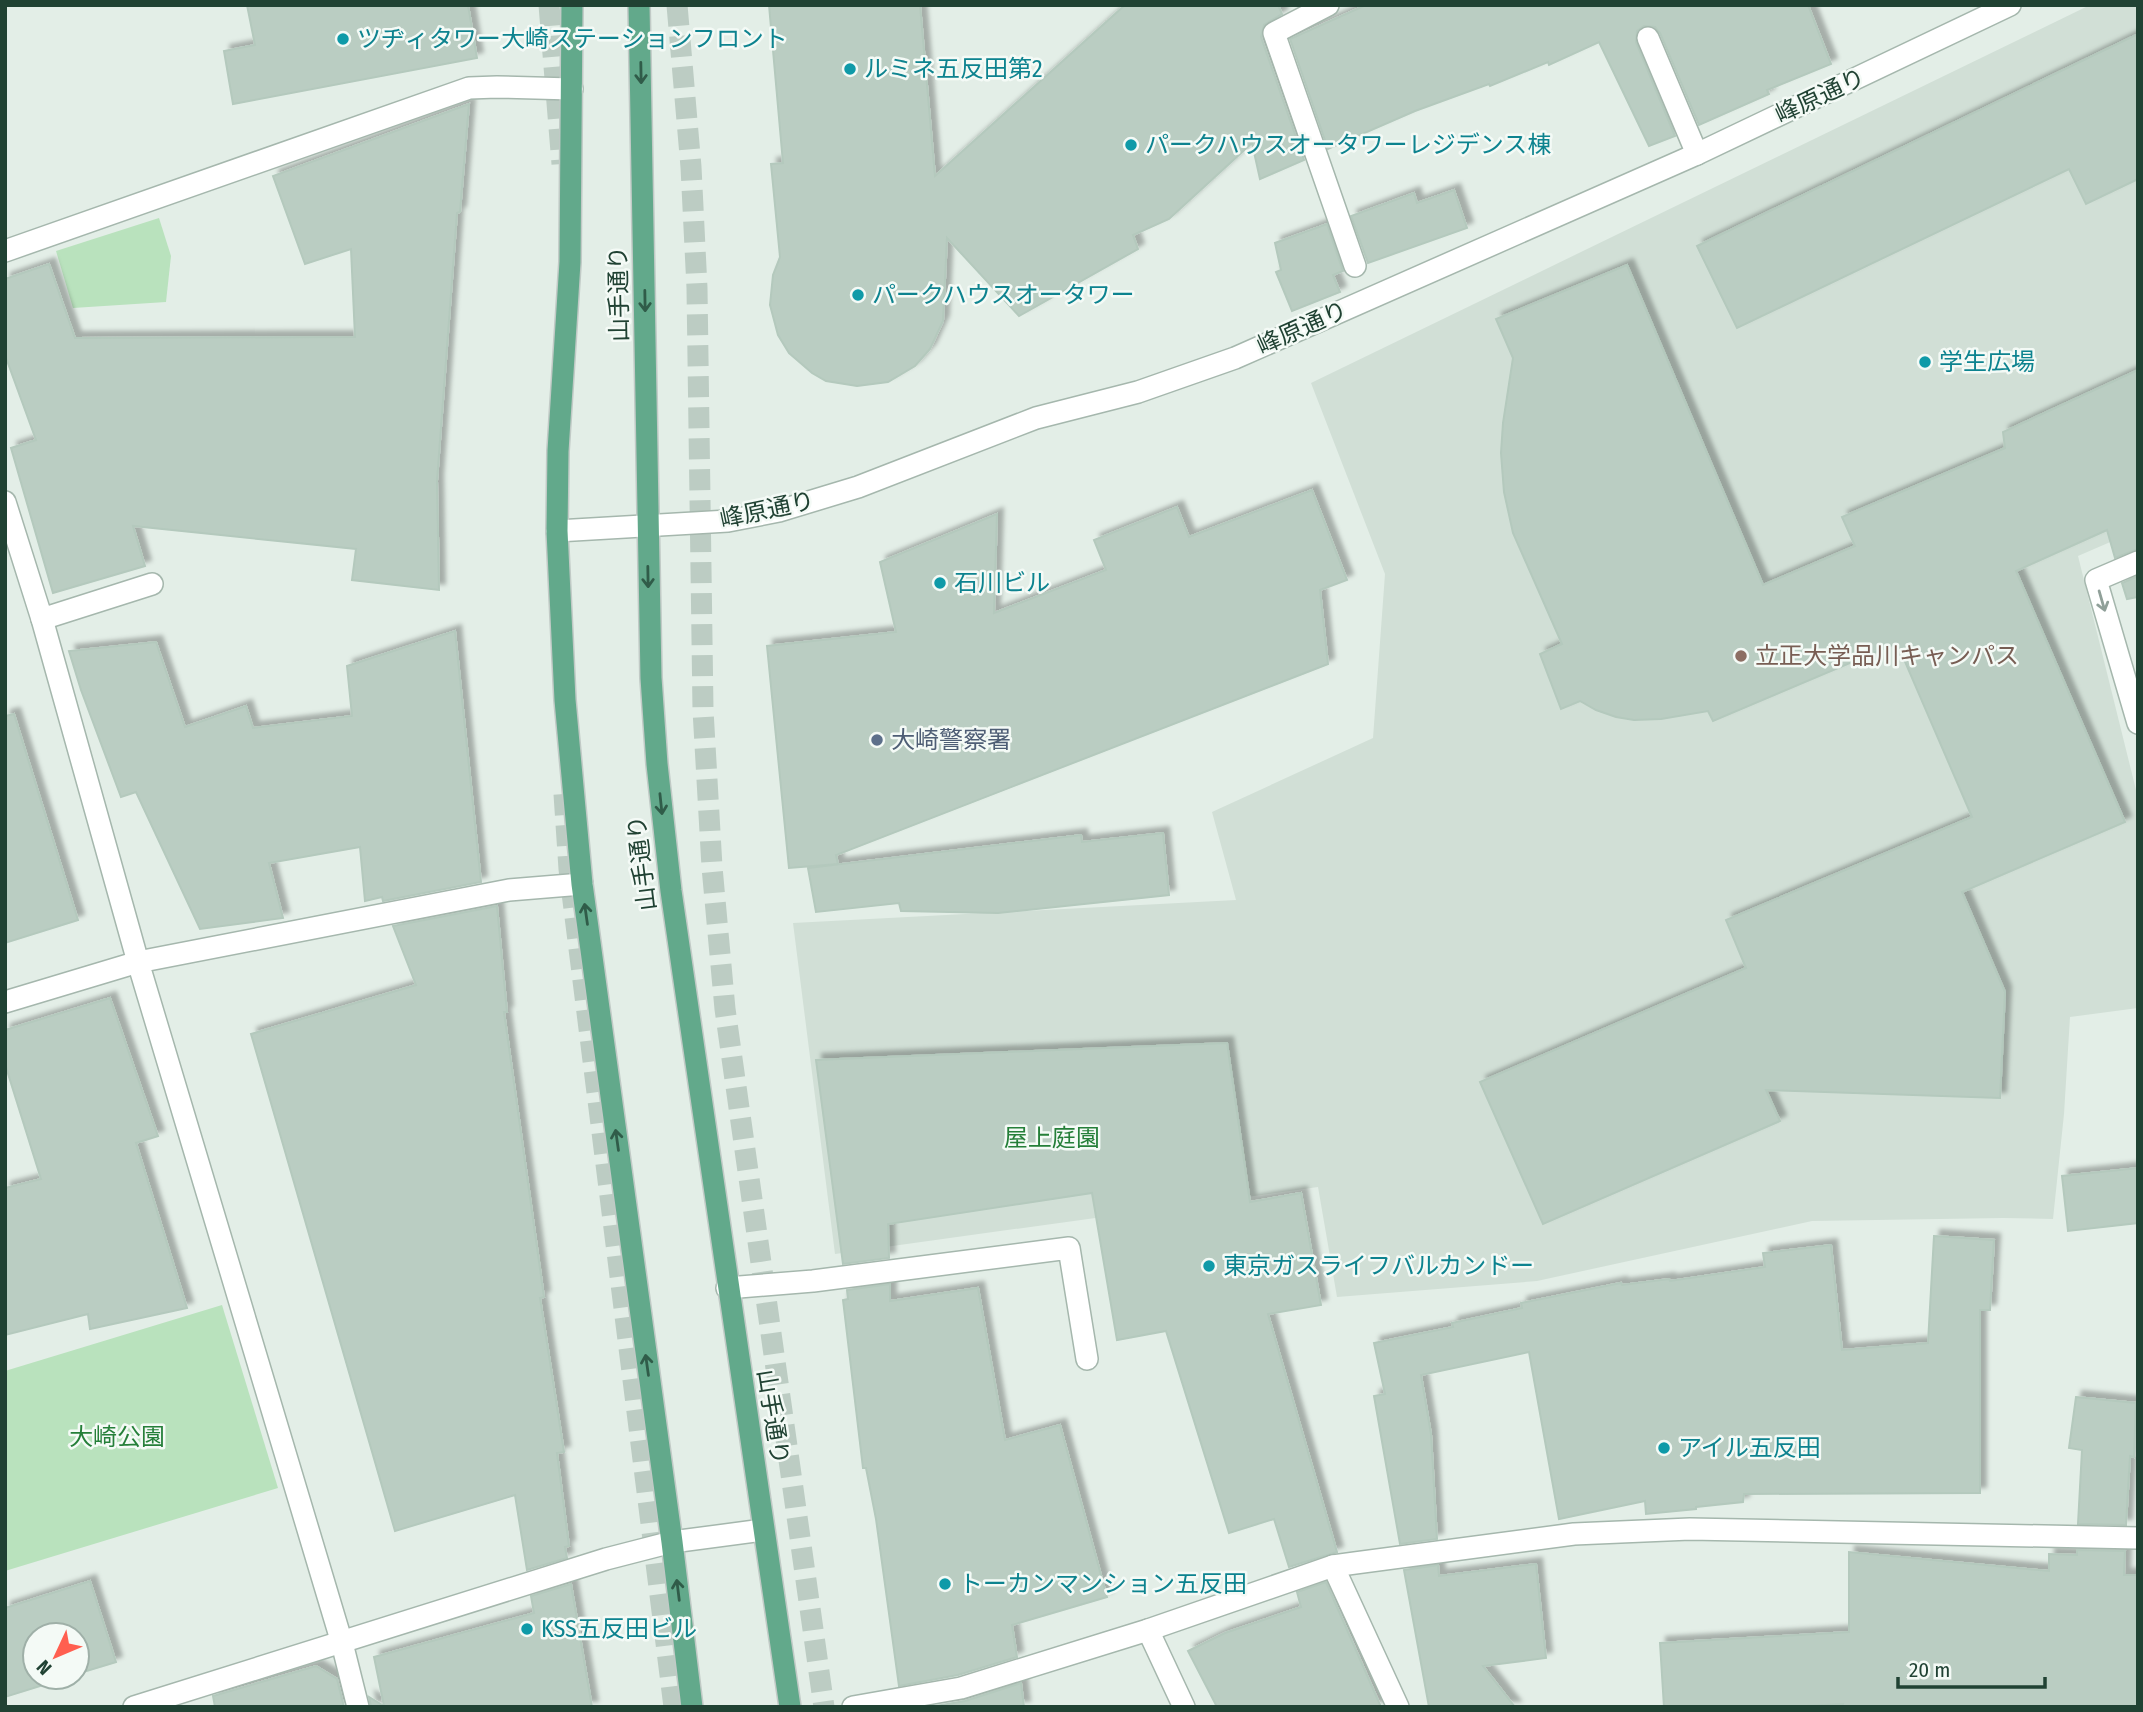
<svg xmlns="http://www.w3.org/2000/svg" width="2143" height="1712" viewBox="0 0 2143 1712" font-family="'Fira Sans Condensed','Noto Sans JP',sans-serif">
  <style>
    .built { fill: #d1dfd6 }
    .green { fill: #b9e2bd }
    .building { fill: #bacdc2; stroke: #b4c9bd; stroke-width: 2; filter: url(#shadow) }
    .lines { fill: none; stroke-linecap: round; stroke-linejoin: round }
    .highway-tunnel { stroke: #bcccc3; stroke-width: 21; stroke-dasharray: 21 10; stroke-linecap: butt }
    .minor-casing { stroke: #a5b7ad; stroke-width: 24 }
    .major-casing { stroke: #c1cac6; stroke-width: 24 }
    .minor { stroke: #fff; stroke-width: 21 }
    .major { stroke: #62a98b; stroke-width: 21 }
    .oneway { stroke: #305c49 }
    .oneway2 { stroke: #90a099 }
    .culture-dot { fill: #0f9aa8; stroke: #f4faf6; stroke-width: 2.5 }
    .education-dot { fill: #8d6e63; stroke: #f4faf6; stroke-width: 2.5 }
    .service-dot { fill: #5c6f8a; stroke: #f4faf6; stroke-width: 2.5 }
    .labels { text-anchor: middle; dominant-baseline: central; stroke-width: 5; stroke-linejoin: round; paint-order: stroke }
    .culture-label { font-size: 24px; fill: #0d838f; stroke: #f4faf6; text-anchor: start }
    .street-label { font-size: 24px; fill: #204233; stroke: #f4faf6 }
    .education-label { font-size: 24px; fill: #785e54; stroke: #f4faf6; text-anchor: start }
    .service-label { font-size: 24px; fill: #4e5e75; stroke: #f4faf6; text-anchor: start }
    .park-label { font-size: 24px; fill: #257f39; stroke: #f4faf6 }
  </style>
  <defs>
    <filter id="shadow"><feDropShadow dx="6" dy="-6" stdDeviation="2" flood-color="#0004"/></filter>
  </defs>
  <rect width="100%" height="100%" fill="#e3eee7"/>
  <path class="built" d="M 2090,5 L 2138,5 L 2138,530 L 2078,556 L 2138,798 L 2138,1008 L 2070,1017 L 2064,1114 L 2053,1219 L 2003,1218 L 1812,1221 L 1537,1281 L 1337,1297 L 1318,1187 L 835,1254 L 793,923 L 1236,900 L 1212,812 L 1373,738 L 1385,574 L 1311,383 Z"/>
  <g class="green">
    <path d="M 159,218 L 171,256 L 166,302 L 73,308 L 56,251 Z"/>
    <path d="M 222,1305 L 278,1488 L 5,1571 L 5,1371 Z"/>
  </g>
  <g class="building">
    <path d="M 247,5 L 468,5 L 477,58 L 233,104 L 224,51 L 255,45 Z"/>
    <path d="M 769,5 L 920,5 L 935,176 L 1125,5 L 1278,5 L 1282,14 L 1264,25 L 1261,37 L 1304,160 L 1260,179 L 1252,143 L 1169,219 L 1133,235 L 1138,249 L 1019,316 L 947,238 L 943,321 L 930,349 L 915,366 L 888,382 L 857,386 L 826,381 L 812,373 L 789,353 L 778,335 L 770,305 L 773,275 L 780,257 L 771,164 L 783,163 Z"/>
    <path d="M 1366,5 L 1808,5 L 1831,64 L 1767,90 L 1769,94 L 1699,125 L 1660,33 L 1655,27 L 1644,26 L 1637,31 L 1636,42 L 1675,136 L 1649,146 L 1599,42 L 1549,65 L 1548,62 L 1490,86 L 1489,84 L 1415,111 L 1328,149 L 1290,39 Z"/>
    <path d="M 2138,34 L 2138,179 L 2086,204 L 2069,169 L 1737,328 L 1697,246 Z"/>
    <path d="M 469,104 L 460,212 L 457,213 L 437,481 L 439,590 L 352,580 L 356,549 L 133,526 L 145,566 L 53,593 L 11,448 L 36,440 L 5,355 L 5,279 L 49,264 L 75,338 L 355,337 L 351,249 L 305,264 L 273,176 Z"/>
    <path d="M 1454,190 L 1467,228 L 1368,263 L 1351,216 L 1414,193 L 1417,203 Z"/>
    <path d="M 1327,224 L 1343,271 L 1333,275 L 1340,292 L 1292,311 L 1276,272 L 1281,270 L 1275,243 Z"/>
    <path d="M 1627,265 L 1763,585 L 1855,546 L 1842,517 L 2005,448 L 2003,432 L 2138,370 L 2138,549 L 2115,558 L 2107,530 L 2016,571 L 2125,822 L 1962,892 L 2005,992 L 2000,1098 L 1766,1090 L 1780,1121 L 1543,1224 L 1480,1082 L 1746,968 L 1726,920 L 1972,817 L 1897,643 L 1713,721 L 1708,711 L 1661,719 L 1634,720 L 1616,717 L 1596,710 L 1580,701 L 1561,709 L 1540,654 L 1562,644 L 1513,533 L 1504,492 L 1501,453 L 1503,423 L 1513,358 L 1496,319 Z"/>
    <path d="M 1312,490 L 1347,580 L 1320,590 L 1328,664 L 836,855 L 838,864 L 789,868 L 767,646 L 896,632 L 880,562 L 997,514 L 994,613 L 1106,570 L 1094,540 L 1177,507 L 1189,537 Z"/>
    <path d="M 2138,576 L 2138,597 L 2127,599 L 2122,583 Z"/>
    <path d="M 455,631 L 481,882 L 383,901 L 382,897 L 365,901 L 360,847 L 269,863 L 283,918 L 200,929 L 136,792 L 121,797 L 81,690 L 69,651 L 156,642 L 185,727 L 246,706 L 253,728 L 352,716 L 347,666 Z"/>
    <path d="M 14,714 L 78,920 L 5,943 L 5,716 Z"/>
    <path d="M 1163,833 L 1169,895 L 998,913 L 901,911 L 899,903 L 816,912 L 808,868 L 1081,835 L 1082,842 Z"/>
    <path d="M 497,906 L 507,1012 L 504,1012 L 544,1297 L 540,1298 L 564,1452 L 557,1453 L 569,1546 L 565,1547 L 567,1558 L 527,1570 L 515,1495 L 395,1531 L 251,1034 L 416,985 L 393,926 Z"/>
    <path d="M 110,998 L 158,1136 L 136,1143 L 187,1308 L 90,1329 L 88,1314 L 5,1335 L 5,1188 L 41,1179 L 5,1064 L 5,1030 Z"/>
    <path d="M 1227,1043 L 1250,1202 L 1301,1193 L 1321,1305 L 1268,1314 L 1337,1552 L 1289,1567 L 1274,1519 L 1229,1533 L 1166,1331 L 1117,1340 L 1092,1193 L 888,1224 L 889,1258 L 843,1264 L 816,1060 Z"/>
    <path d="M 2138,1168 L 2138,1223 L 2068,1231 L 2062,1176 Z"/>
    <path d="M 1934,1236 L 1994,1240 L 1990,1310 L 1980,1310 L 1980,1493 L 1744,1494 L 1743,1502 L 1696,1507 L 1696,1509 L 1646,1514 L 1645,1501 L 1559,1519 L 1529,1352 L 1421,1375 L 1431,1434 L 1437,1539 L 1400,1544 L 1374,1396 L 1385,1394 L 1374,1343 L 1453,1327 L 1452,1323 L 1522,1308 L 1521,1303 L 1621,1283 L 1622,1285 L 1669,1279 L 1670,1281 L 1765,1267 L 1763,1253 L 1831,1245 L 1842,1350 L 1928,1343 Z"/>
    <path d="M 890,1284 L 890,1301 L 978,1288 L 1005,1440 L 1060,1425 L 1107,1597 L 1012,1625 L 1017,1657 L 958,1675 L 899,1686 L 876,1519 L 866,1468 L 863,1468 L 843,1300 L 848,1299 L 847,1290 Z"/>
    <path d="M 2076,1397 L 2136,1403 L 2134,1457 L 2130,1456 L 2126,1525 L 2078,1524 L 2082,1450 L 2069,1448 Z"/>
    <path d="M 2077,1550 L 2125,1551 L 2124,1575 L 2138,1575 L 2138,1707 L 1842,1707 L 1843,1704 L 1788,1707 L 1664,1707 L 1660,1643 L 1849,1632 L 1849,1552 L 2049,1571 L 2049,1554 L 2077,1555 Z"/>
    <path d="M 1536,1564 L 1546,1658 L 1483,1666 L 1515,1707 L 1429,1707 L 1404,1570 L 1438,1565 L 1439,1576 Z"/>
    <path d="M 90,1581 L 116,1662 L 77,1674 L 77,1635 L 35,1635 L 35,1677 L 69,1677 L 5,1697 L 5,1608 Z"/>
    <path d="M 1326,1582 L 1381,1707 L 1217,1707 L 1188,1651 L 1225,1633 L 1301,1607 L 1297,1592 Z"/>
    <path d="M 571,1584 L 592,1707 L 371,1707 L 369,1697 L 384,1706 L 374,1657 L 534,1613 L 531,1596 Z"/>
    <path d="M 316,1666 L 337,1679 L 344,1707 L 215,1707 L 213,1696 Z"/>
    <path d="M 1021,1683 L 1024,1707 L 930,1707 L 965,1701 Z"/>
  </g>
  <g class="lines">
    <g class="highway-tunnel">
      <path d="M 549,5 L 562,164"/>
      <path d="M 677,5 L 691,167 L 697,288 L 703,710 L 712,867 L 725,1009 L 824,1707"/>
      <path d="M 564,794 L 569,869 L 674,1707"/>
    </g>
    <defs>
      <g id="minor">
        <path d="M 1328,5 L 1274,33 L 1355,266"/>
        <path d="M 1648,38 L 1697,154"/>
        <path d="M 5,251 L 469,88 L 497,87 L 572,89"/>
        <path d="M 5,502 L 42,619 L 152,584"/>
        <path d="M 557,531 L 728,521 L 779,511 L 858,487 L 1036,418 L 1138,392 L 1235,358 L 1697,154 L 2010,5"/>
        <path d="M 2138,562 L 2096,580 L 2138,723"/>
        <path d="M 5,1002 L 138,962 L 42,619"/>
        <path d="M 727,1288 L 813,1281 L 1069,1248 L 1087,1359"/>
        <path d="M 1333,1566 L 1398,1707"/>
        <path d="M 1148,1630 L 1184,1707"/>
        <path d="M 134,1707 L 606,1559 L 672,1542 L 763,1530"/>
        <path d="M 358,1707 L 342,1643 L 138,962 L 509,890 L 582,884"/>
        <path d="M 853,1707 L 961,1688 L 1148,1630 L 1333,1566 L 1355,1563 L 1574,1534 L 1690,1529 L 2138,1538"/>
      </g>
      <g id="major">
        <path d="M 572,5 L 570,262 L 558,451 L 557,531 L 565,700 L 582,884 L 672,1542 L 692,1707"/>
        <path d="M 639,5 L 651,678 L 657,764 L 671,891 L 790,1707"/>
      </g>
    </defs>
    <use href="#minor" class="minor-casing"/>
    <use href="#major" class="major-casing"/>
    <use href="#minor" class="minor"/>
    <use href="#major" class="major"/>
  </g>
  <defs><path id="oneway-shaft" d="M-6 0H5M1.5-3L5.5 0L1.5 3" fill="none" stroke-width="1.6" stroke-linecap="round" stroke-linejoin="round" transform="scale(1.75)"/></defs>
  <g class="oneway">
    <use href="#oneway-shaft" transform="translate(641 73) rotate(89)"/>
    <use href="#oneway-shaft" transform="translate(645 301) rotate(89)"/>
    <use href="#oneway-shaft" transform="translate(648 577) rotate(89)"/>
    <use href="#oneway-shaft" transform="translate(661 804) rotate(84)"/>
    <use href="#oneway-shaft" transform="translate(586 914) rotate(-98)"/>
    <use href="#oneway-shaft" transform="translate(617 1140) rotate(-98)"/>
    <use href="#oneway-shaft" transform="translate(647 1365) rotate(-98)"/>
    <use href="#oneway-shaft" transform="translate(678 1590) rotate(-97)"/>
  </g>
  <use class="oneway2" href="#oneway-shaft" transform="translate(2102 601) rotate(74)"/>
  <g class="culture-dot">
    <circle cx="343" cy="39" r="7"/>
    <circle cx="850" cy="69" r="7"/>
    <circle cx="1131" cy="145" r="7"/>
    <circle cx="858" cy="295" r="7"/>
    <circle cx="1925" cy="362" r="7"/>
    <circle cx="940" cy="583" r="7"/>
    <circle cx="1209" cy="1266" r="7"/>
    <circle cx="1664" cy="1448" r="7"/>
    <circle cx="945" cy="1584" r="7"/>
    <circle cx="527" cy="1629" r="7"/>
  </g>
  <circle class="education-dot" cx="1741" cy="656" r="7"/>
  <circle class="service-dot" cx="877" cy="740" r="7"/>
  <g class="labels">
    <g class="culture-label">
      <text x="357" y="39">ツヂィタワー大崎ステーションフロント</text>
      <text x="864" y="69">ルミネ五反田第2</text>
      <text x="1145" y="145">パークハウスオータワーレジデンス棟</text>
      <text x="872" y="295">パークハウスオータワー</text>
      <text x="1939" y="362">学生広場</text>
      <text x="954" y="583">石川ビル</text>
      <text x="1223" y="1266">東京ガスライフバルカンドー</text>
      <text x="1678" y="1448">アイル五反田</text>
      <text x="959" y="1584">トーカンマンション五反田</text>
      <text x="541" y="1629">KSS五反田ビル</text>
    </g>
    <g class="street-label">
      <text transform="translate(1820 96) rotate(-25)">峰原通り</text>
      <text transform="translate(619 294) rotate(-91)">山手通り</text>
      <text transform="translate(1302 328) rotate(-24)">峰原通り</text>
      <text transform="translate(767 510) rotate(-12)">峰原通り</text>
      <text transform="translate(642 863) rotate(-97)">山手通り</text>
      <text transform="translate(773 1417) rotate(81)">山手通り</text>
    </g>
    <g class="education-label">
      <text x="1755" y="656">立正大学品川キャンパス</text>
    </g>
    <g class="service-label">
      <text x="891" y="740">大崎警察署</text>
    </g>
    <g class="park-label">
      <text x="1052" y="1138">屋上庭園</text>
      <text x="117" y="1437">大崎公園</text>
    </g>
  </g>
  <rect width="2143" height="1712" fill="none" stroke="#204233" stroke-width="14"/>
  <g transform="translate(56 1656) rotate(226)"><circle r="33" fill="#f4faf6" stroke="#9fb0a8" stroke-width="2"/>
  <path d="M0-5L12 26L0 18L-12 26Z" fill="#ff5f50"/>
  <text y="-10" font-size="19" font-weight="bold" text-anchor="middle" fill="#204233">N</text>
  </g>
  <path d="M1898 1677v10h147v-10" fill="none" stroke="#204233" stroke-width="3.5"/>
  <text x="1909" y="1677" font-size="21" fill="#204233" stroke="#f4faf6" stroke-width="5" paint-order="stroke">20 m</text>
</svg>
